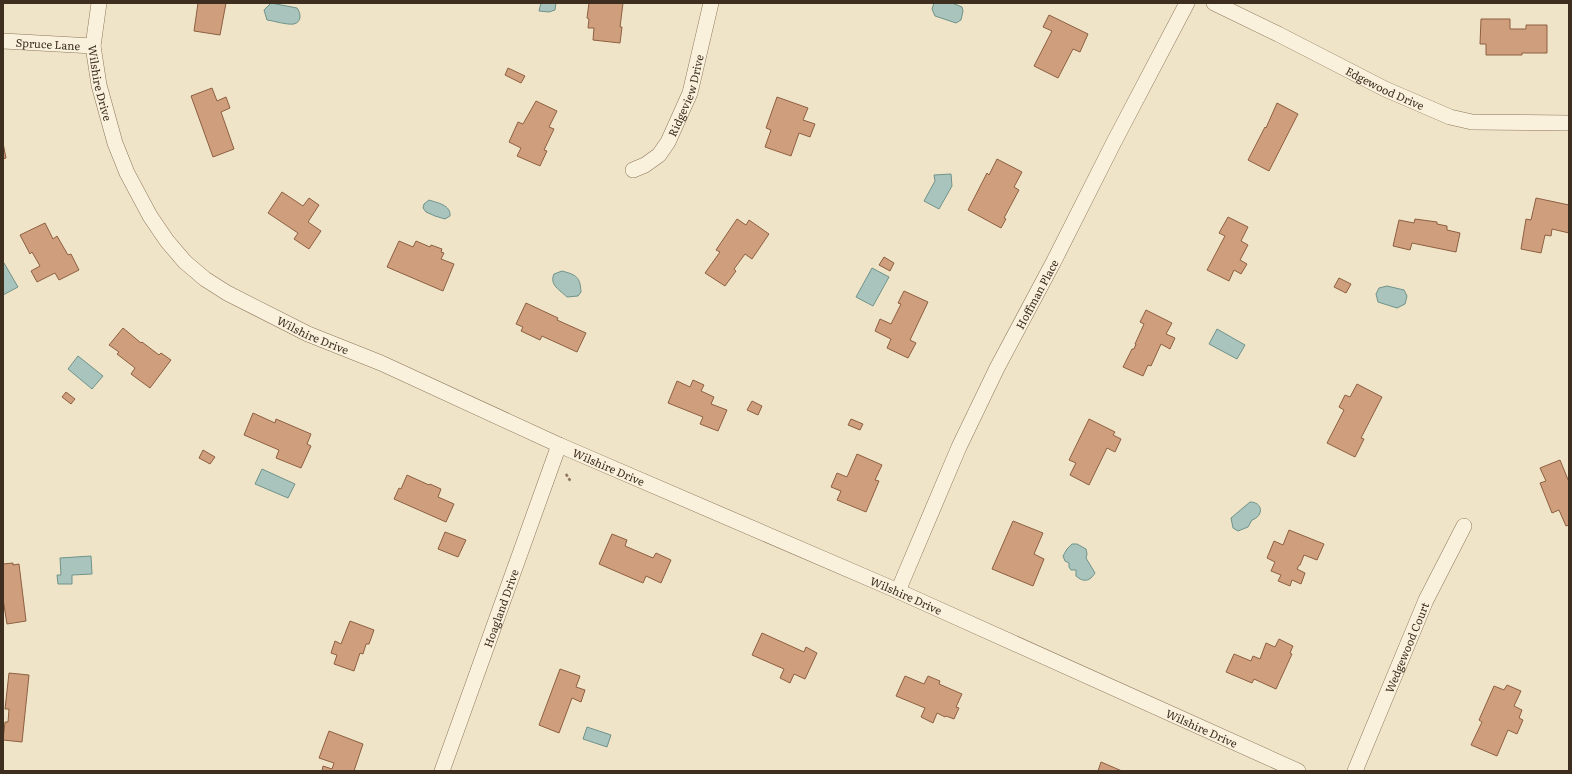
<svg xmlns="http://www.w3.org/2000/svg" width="1572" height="774" viewBox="0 0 1572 774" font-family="Literata,serif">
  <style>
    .water { fill: #a9c4bc; stroke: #6f938a }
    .building { fill: #cf9f7d; stroke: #8d5f41 }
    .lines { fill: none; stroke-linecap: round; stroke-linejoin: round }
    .street-casing { stroke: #8d765c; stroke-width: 16 }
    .path { stroke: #8d765c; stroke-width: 2.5; stroke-dasharray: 3 2; stroke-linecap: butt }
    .street { stroke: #faf1dc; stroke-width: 15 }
    .labels { text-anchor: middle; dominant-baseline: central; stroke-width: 3; stroke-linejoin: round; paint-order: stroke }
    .street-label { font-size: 11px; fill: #3d2e20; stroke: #f7eed8 }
  </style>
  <rect width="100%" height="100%" fill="#f0e4c8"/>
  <g class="water">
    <path d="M 271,3 L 297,8 C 301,13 302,22 294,24 C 286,25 275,21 267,20 L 264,10 Z"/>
    <path d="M 541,3 L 556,3 L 555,10 L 549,12 L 539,11 Z"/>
    <path d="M 934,3 L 952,3 L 962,7 L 963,11 L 961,20 L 956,23 L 935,16 L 932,9 Z"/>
    <path d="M 951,174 L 952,186 L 939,209 L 924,201 L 935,181 L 934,175 Z"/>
    <path d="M 429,200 C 438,203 451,205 450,216 L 445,219 L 435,216 L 426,212 L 423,208 L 424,204 Z"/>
    <path d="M 4,263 L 18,287 L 3,295 L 3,264 Z"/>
    <path d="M 872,268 L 889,277 L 873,306 L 856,297 Z"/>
    <path d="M 562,271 C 577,275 580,277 581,292 L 578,296 L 567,297 C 560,290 549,285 554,274 Z"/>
    <path d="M 1387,286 L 1404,290 L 1407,296 L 1405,304 L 1397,308 L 1378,302 L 1376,294 L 1379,288 Z"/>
    <path d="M 1217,329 L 1245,345 L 1237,359 L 1209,344 Z"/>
    <path d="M 78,356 L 103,376 L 92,389 L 68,369 Z"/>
    <path d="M 262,469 L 295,484 L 288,498 L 255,484 Z"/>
    <path d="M 1250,502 C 1263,502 1264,516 1252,520 L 1248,527 L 1238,531 L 1233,528 L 1231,518 Z"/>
    <path d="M 1072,544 L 1077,544 L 1086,549 L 1087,554 L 1086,558 L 1095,573 C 1090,581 1084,583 1076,576 L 1076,570 L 1071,570 L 1069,567 L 1069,563 L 1065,561 L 1063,556 L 1067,549 Z"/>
    <path d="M 91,556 L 92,574 L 72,575 L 72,584 L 58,584 L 57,575 L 61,575 L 60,558 Z"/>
    <path d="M 587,727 L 611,735 L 607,747 L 583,739 Z"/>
  </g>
  <g class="building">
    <path d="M 198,3 L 226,3 L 220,35 L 194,31 Z"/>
    <path d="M 589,3 L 623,3 L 620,27 L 622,27 L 620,43 L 593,40 L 594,28 L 588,28 L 589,19 L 587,18 Z"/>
    <path d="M 1049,15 L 1088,34 L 1080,52 L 1073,49 L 1058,78 L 1034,66 L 1052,31 L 1043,27 Z"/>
    <path d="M 1481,19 L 1510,19 L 1510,29 L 1526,29 L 1526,25 L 1547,25 L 1547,53 L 1522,53 L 1522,55 L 1486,55 L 1486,44 L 1480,44 Z"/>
    <path d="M 508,68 L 525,76 L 521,83 L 505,75 Z"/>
    <path d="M 212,88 L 217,101 L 226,97 L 230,108 L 221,112 L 234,149 L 213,157 L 191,96 Z"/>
    <path d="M 777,97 L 808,108 L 803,120 L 815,124 L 810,137 L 799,133 L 791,156 L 765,147 L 771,130 L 766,128 Z"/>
    <path d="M 536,101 L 557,111 L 549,127 L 554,129 L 544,150 L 547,151 L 540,166 L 517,156 L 521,148 L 509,142 L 518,122 L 523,124 Z"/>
    <path d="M 1277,103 L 1298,114 L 1269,171 L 1248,160 L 1265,127 L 1266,128 Z"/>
    <path d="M 3,143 L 6,158 L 3,159 Z"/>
    <path d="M 997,159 L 1022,172 L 1014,187 L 1019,190 L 1004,218 L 1006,219 L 1001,228 L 968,210 L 987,173 L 989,175 Z"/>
    <path d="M 282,192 L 303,206 L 309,198 L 319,205 L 308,222 L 321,231 L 309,249 L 294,239 L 298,233 L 268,213 Z"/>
    <path d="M 1536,198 L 1569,205 L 1569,233 L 1552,229 L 1551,236 L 1545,235 L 1541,253 L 1521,249 L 1526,219 L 1531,220 Z"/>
    <path d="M 1228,217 L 1248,227 L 1241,241 L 1248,245 L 1240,260 L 1247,264 L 1241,274 L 1234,270 L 1229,281 L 1207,270 L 1225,236 L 1219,233 Z"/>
    <path d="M 737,219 L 746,225 L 749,220 L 769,234 L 752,259 L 745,254 L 734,269 L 736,271 L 725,286 L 705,273 L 720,252 L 716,250 Z"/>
    <path d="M 1415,219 L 1437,222 L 1437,224 L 1447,226 L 1447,230 L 1460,233 L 1456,252 L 1412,243 L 1410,250 L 1393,246 L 1399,220 L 1414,223 Z"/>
    <path d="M 45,223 L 53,239 L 57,236 L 68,255 L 71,254 L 79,270 L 59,280 L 55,273 L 37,282 L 31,271 L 40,266 L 32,252 L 30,254 L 20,235 Z"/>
    <path d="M 399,241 L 413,247 L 416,241 L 430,247 L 431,245 L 442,249 L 441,252 L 444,253 L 441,259 L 454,264 L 443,291 L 387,267 Z"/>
    <path d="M 884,257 L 894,263 L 890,271 L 879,265 Z"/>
    <path d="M 1339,278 L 1351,284 L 1346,293 L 1334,287 Z"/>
    <path d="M 904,291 L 928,302 L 910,340 L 916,343 L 908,358 L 887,348 L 891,339 L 875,331 L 880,319 L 891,324 L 901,304 L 898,303 Z"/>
    <path d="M 526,303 L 558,318 L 557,320 L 586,333 L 577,352 L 542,336 L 540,340 L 521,331 L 523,327 L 516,324 Z"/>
    <path d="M 1146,310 L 1172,323 L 1166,334 L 1175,338 L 1170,349 L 1161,344 L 1151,366 L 1148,365 L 1143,376 L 1123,367 L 1132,349 L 1134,349 L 1136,344 L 1135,344 L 1144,324 L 1140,322 Z"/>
    <path d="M 123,328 L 141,343 L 142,342 L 159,355 L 161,353 L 171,360 L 150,388 L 131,374 L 135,368 L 117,354 L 119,352 L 109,345 Z"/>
    <path d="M 693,380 L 704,385 L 701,391 L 714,397 L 711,404 L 727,410 L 718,431 L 700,424 L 703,417 L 668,403 L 677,381 L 690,387 Z"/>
    <path d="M 1357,384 L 1382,397 L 1361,438 L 1364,439 L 1355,457 L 1327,443 L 1344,410 L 1339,407 L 1345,395 L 1350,397 Z"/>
    <path d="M 66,392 L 75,399 L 71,404 L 62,397 Z"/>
    <path d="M 752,401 L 762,406 L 758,415 L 747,410 Z"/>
    <path d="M 253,413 L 275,423 L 276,419 L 311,434 L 307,444 L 311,446 L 301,468 L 276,458 L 279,450 L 244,435 Z"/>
    <path d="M 851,419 L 863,424 L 860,430 L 848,425 Z"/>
    <path d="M 1089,419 L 1115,432 L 1113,435 L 1121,439 L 1115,452 L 1107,448 L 1089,485 L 1070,475 L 1076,463 L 1069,460 Z"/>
    <path d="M 203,450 L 215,457 L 210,464 L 199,458 Z"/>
    <path d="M 857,454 L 882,465 L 875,480 L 879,481 L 866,512 L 837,500 L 841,491 L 831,487 L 837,473 L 847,477 Z"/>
    <path d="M 1560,460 L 1569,482 L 1569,525 L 1566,526 L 1559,510 L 1552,513 L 1540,483 L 1546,481 L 1540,468 Z"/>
    <path d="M 407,475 L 429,485 L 430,484 L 441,489 L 438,497 L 454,504 L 446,522 L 394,499 L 399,488 L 401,489 Z"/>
    <path d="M 1013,521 L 1043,533 L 1034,554 L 1044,559 L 1033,586 L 992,569 Z"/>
    <path d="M 1289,530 L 1324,544 L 1317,560 L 1304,555 L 1300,565 L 1299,565 L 1297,569 L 1305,573 L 1301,584 L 1292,580 L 1290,586 L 1278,581 L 1281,575 L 1271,571 L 1275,562 L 1267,558 L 1274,541 L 1283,545 Z"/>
    <path d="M 445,532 L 466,540 L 458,557 L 438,549 Z"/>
    <path d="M 612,534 L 627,540 L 625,546 L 653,558 L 656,553 L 671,560 L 661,583 L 646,576 L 643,583 L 599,564 Z"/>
    <path d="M 13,563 L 13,565 L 19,564 L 26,621 L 7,624 L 3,599 L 3,564 Z"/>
    <path d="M 350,621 L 374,630 L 369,644 L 366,644 L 363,654 L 360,653 L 354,671 L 334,664 L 337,655 L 331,653 L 335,641 L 341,644 Z"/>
    <path d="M 762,633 L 804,652 L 806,647 L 817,653 L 805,679 L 794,674 L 790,683 L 780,678 L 784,669 L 752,655 Z"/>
    <path d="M 1279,639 L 1293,646 L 1290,653 L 1292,654 L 1276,689 L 1254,679 L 1252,683 L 1226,672 L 1234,654 L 1251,661 L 1253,656 L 1260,659 L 1266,643 L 1275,647 Z"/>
    <path d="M 560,669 L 580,676 L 576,687 L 585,690 L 581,702 L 572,698 L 559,733 L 539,725 Z"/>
    <path d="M 9,673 L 29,675 L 22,742 L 3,740 L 5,722 L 8,722 L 9,709 L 5,709 Z"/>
    <path d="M 905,676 L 924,684 L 928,676 L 940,681 L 939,684 L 962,694 L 956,707 L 959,708 L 954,719 L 946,716 L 945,717 L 937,713 L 933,723 L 921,717 L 925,708 L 896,696 Z"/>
    <path d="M 1507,685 L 1521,691 L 1514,706 L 1522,710 L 1519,718 L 1523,720 L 1517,734 L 1508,730 L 1497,756 L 1471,745 L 1482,722 L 1479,720 L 1494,686 L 1504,690 Z"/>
    <path d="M 329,731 L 363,744 L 354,771 L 322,771 L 323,766 L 332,769 L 334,763 L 319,758 Z"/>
    <path d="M 1101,762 L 1122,771 L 1098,771 Z"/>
  </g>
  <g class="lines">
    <defs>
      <g id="street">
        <path id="s1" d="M 99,3 L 93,46 L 99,85 L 115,143 L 127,173 L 150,216 L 167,241 L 185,262 L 205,279 L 227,293 L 308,334 L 381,363 L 559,445 L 898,591 L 1298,771"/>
        <path id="s2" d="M 1214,3 L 1278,34 L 1385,89 L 1450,117 L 1472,122 L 1569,123"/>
        <path id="s3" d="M 3,41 L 93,46"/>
        <path id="s4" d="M 633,170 L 645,165 L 659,155 L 668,142 L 690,93 L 711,3"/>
        <path id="s5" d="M 898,591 L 959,447 L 997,368 L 1054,261 L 1114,142 L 1187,3"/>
        <path id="s6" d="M 442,771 L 559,445"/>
        <path id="s7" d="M 1355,771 L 1426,600 L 1464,526"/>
      </g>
    </defs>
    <use href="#street" class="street-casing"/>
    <path class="path" d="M 566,474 L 571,482"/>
    <use href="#street" class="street"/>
  </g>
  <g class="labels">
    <g class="street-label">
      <text stroke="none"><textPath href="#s3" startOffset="45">Spruce Lane</textPath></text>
      <text stroke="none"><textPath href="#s1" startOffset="81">Wilshire Drive</textPath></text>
      <text stroke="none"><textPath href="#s2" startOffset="191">Edgewood Drive</textPath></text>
      <text stroke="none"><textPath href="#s4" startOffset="96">Ridgeview Drive</textPath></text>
      <text stroke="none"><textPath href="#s5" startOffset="328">Hoffman Place</textPath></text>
      <text stroke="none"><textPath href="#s1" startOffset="430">Wilshire Drive</textPath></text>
      <text stroke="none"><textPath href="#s1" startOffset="754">Wilshire Drive</textPath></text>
      <text stroke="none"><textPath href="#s1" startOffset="1078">Wilshire Drive</textPath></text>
      <text stroke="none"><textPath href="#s6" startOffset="173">Hoagland Drive</textPath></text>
      <text stroke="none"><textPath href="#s7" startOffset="134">Wedgewood Court</textPath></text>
      <text stroke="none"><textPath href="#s1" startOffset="1402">Wilshire Drive</textPath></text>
    </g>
  </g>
  <rect width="1572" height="774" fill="none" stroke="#3d2e20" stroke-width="8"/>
</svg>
